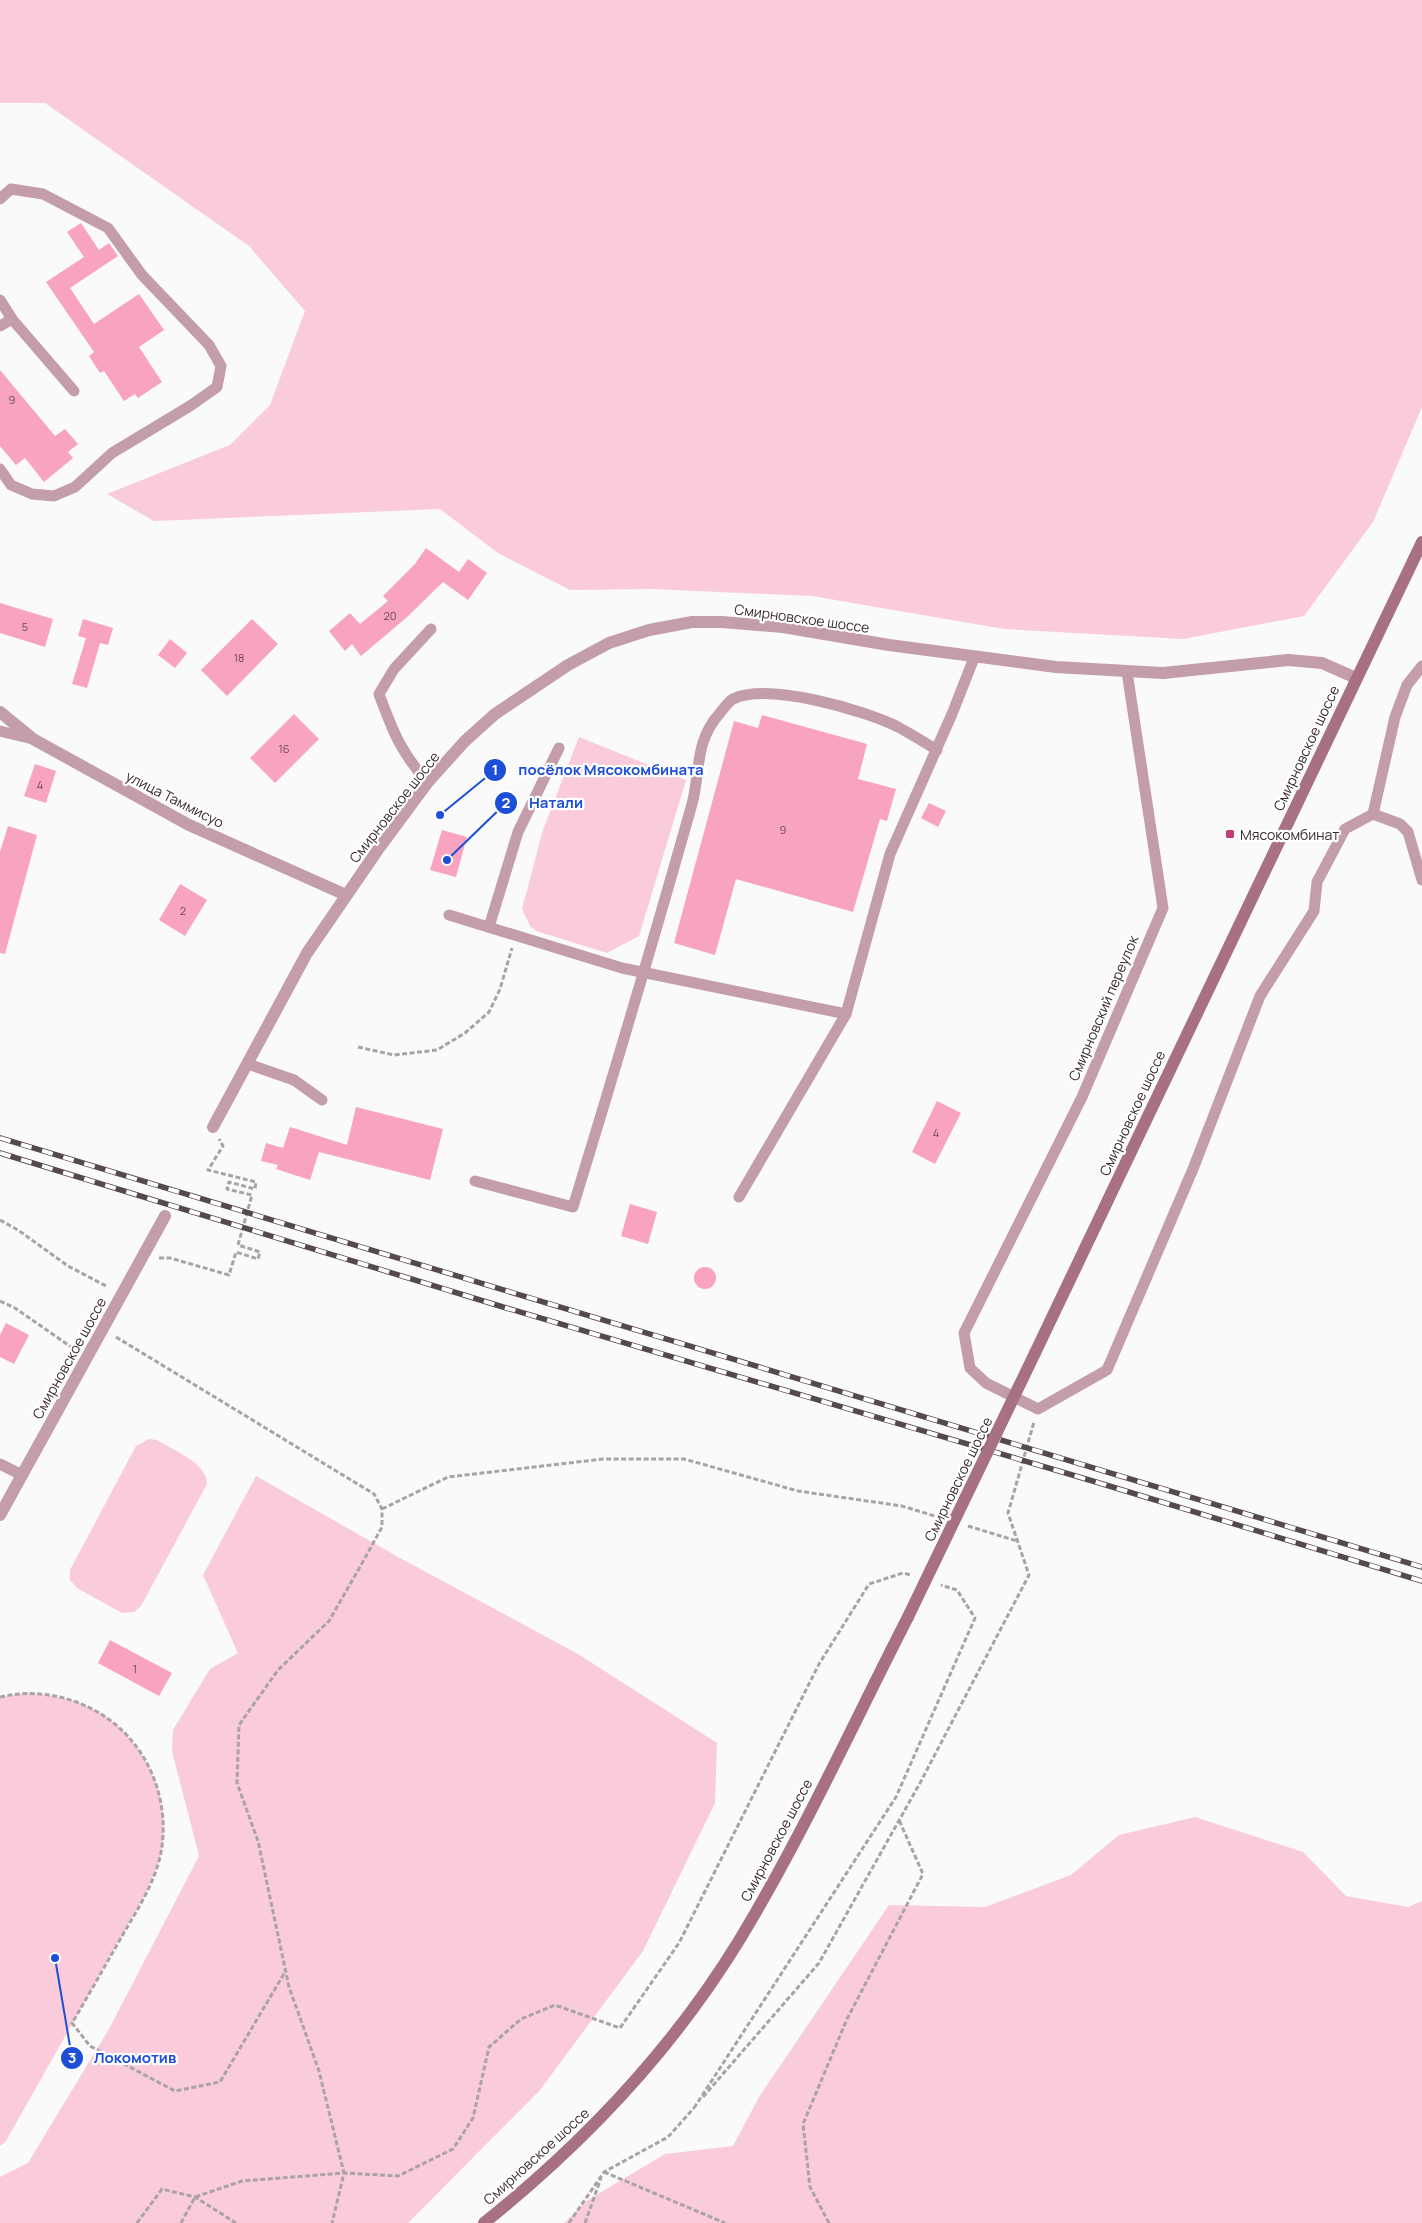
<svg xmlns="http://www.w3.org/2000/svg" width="1422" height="2223" viewBox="0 0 1422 2223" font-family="Manrope,sans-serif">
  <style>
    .green { fill: #facbda }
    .building { fill: #f9a3c2 }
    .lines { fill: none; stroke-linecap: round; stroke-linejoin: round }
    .path { stroke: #a9a3a5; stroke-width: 3; stroke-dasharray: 5 2.5; stroke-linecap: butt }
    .service { stroke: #c49daa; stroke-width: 11 }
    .minor { stroke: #c49daa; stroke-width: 12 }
    .secondary { stroke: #a77084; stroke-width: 12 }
    .rail-casing { stroke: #56494d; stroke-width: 5.5 }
    .rail { stroke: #fff; stroke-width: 4; stroke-dasharray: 11; stroke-linecap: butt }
    .secondary-bridge { stroke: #a77084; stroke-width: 12 }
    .poi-dot { fill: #c43c7a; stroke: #fff; stroke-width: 2 }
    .labels { text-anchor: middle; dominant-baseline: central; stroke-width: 4.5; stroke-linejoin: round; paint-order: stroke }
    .number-label { font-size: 11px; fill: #694854 }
    .street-label { font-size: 14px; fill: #392a2f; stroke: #fff }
    .poi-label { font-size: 14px; fill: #392a2f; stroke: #fff; text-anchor: start }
    .leader { fill: none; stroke: #1d4ed8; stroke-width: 2 }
    .callout-dot { fill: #1d4ed8; stroke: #fff; stroke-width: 2 }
    .mark-label { font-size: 15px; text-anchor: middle; font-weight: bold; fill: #fff }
    .callout-label { font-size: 15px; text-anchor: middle; font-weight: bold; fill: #1d4ed8; stroke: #fff; stroke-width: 4.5; stroke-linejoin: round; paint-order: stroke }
  </style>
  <rect width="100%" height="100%" fill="#fafafa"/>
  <g class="green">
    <path d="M 0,0 L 1422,0 L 1422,407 L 1373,522 L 1304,616 L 1183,639 L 1004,629 L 812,596 L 653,589 L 570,590 L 498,553 L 440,509 L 154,521 L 107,494 L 230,445 L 270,405 L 305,311 L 249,246 L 45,103 L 0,103 Z"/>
    <path d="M 579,737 L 686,780 L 639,936 L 607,953 L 536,931 L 530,926 L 522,909 L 543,830 Z"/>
    <path d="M 149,1439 L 157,1440 C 173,1450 207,1463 207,1484 L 141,1606 L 134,1612 L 122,1613 L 77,1588 L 70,1580 L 70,1570 L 136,1446 Z"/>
    <path d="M 256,1476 L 400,1558 L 578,1654 L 717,1743 L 715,1803 L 643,1951 L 540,2090 L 408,2223 L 0,2223 L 0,2177 L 28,2163 L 109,2029 L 199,1856 L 172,1751 L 173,1730 L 210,1669 L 238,1653 L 203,1575 Z"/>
    <path d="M 28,1693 C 44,1695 60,1696 77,1702 C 136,1722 175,1792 161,1853 C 158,1867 151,1880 146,1893 L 6,2141 L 0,2146 L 0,1697 Z"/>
    <path d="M 1195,1817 L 1303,1852 L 1346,1896 L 1408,1907 L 1422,1901 L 1422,2223 L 564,2223 L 588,2200 L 665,2154 L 733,2146 L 759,2097 L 889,1905 L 985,1907 L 1071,1875 L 1119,1835 Z"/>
  </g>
  <g class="building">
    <path d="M 81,223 L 99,250 L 109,243 L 118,256 L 70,288 L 94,324 L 139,294 L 164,330 L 139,347 L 162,382 L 138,398 L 135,394 L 124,401 L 104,371 L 100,373 L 89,356 L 94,352 L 46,282 L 84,257 L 67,232 Z"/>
    <path d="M 0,370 L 55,436 L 65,429 L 78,444 L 68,452 L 73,458 L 44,482 L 25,458 L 16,465 L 0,446 Z"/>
    <path d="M 426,548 L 459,572 L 468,559 L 487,573 L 468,600 L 443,582 L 406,618 L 361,656 L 352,644 L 345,651 L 329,631 L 350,613 L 360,624 L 388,601 L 383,596 L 415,564 Z"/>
    <path d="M 0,603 L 53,619 L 45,647 L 0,633 Z"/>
    <path d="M 83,619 L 113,628 L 108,645 L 100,643 L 87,688 L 72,684 L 86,638 L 78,636 Z"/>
    <path d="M 252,619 L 278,644 L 227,696 L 201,670 Z"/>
    <path d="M 170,639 L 187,653 L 175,668 L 158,655 Z"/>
    <path d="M 294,714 L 319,739 L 275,783 L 250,758 Z"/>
    <path d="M 762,715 L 867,744 L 858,779 L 896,789 L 887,821 L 880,819 L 853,912 L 736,879 L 715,955 L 674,943 L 734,721 L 758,728 Z"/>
    <path d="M 35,764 L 56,771 L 46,803 L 24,796 Z"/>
    <path d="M 929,803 L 946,811 L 938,827 L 921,818 Z"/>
    <path d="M 8,826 L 37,835 L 5,954 L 0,953 L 0,852 Z"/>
    <path d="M 442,830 L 467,837 L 456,877 L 430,870 Z"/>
    <path d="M 180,884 L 207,900 L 185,936 L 159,920 Z"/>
    <path d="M 937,1101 L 961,1113 L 935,1164 L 912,1152 Z"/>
    <path d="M 356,1107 L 443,1129 L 430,1180 L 319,1152 L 310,1180 L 276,1169 L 278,1165 L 261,1161 L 266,1143 L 283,1148 L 290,1127 L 347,1145 Z"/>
    <path d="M 630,1204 L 657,1212 L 648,1244 L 621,1236 Z"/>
    <circle cx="705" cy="1278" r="11"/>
    <path d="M 6,1323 L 29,1335 L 14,1364 L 0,1357 L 0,1335 Z"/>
    <path d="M 110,1640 L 172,1673 L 159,1696 L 98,1663 Z"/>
  </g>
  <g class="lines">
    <g class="path">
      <path d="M 358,1047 L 394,1055 L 437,1050 L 465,1033 L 489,1012 L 500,989 L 512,948"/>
      <path d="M 0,1220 L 18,1230 L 68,1266 L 108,1287"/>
      <path d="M 159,1258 L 170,1258 L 229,1275 L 236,1252 L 258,1259 L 260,1252 L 238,1245 L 252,1195 L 227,1189 L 229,1182 L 255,1189 L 256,1182 L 208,1170 L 223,1146 L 219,1139"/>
      <path d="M 0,1301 L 15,1308 L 74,1349"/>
      <path d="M 116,1337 L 374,1494 L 382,1509 L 382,1527 L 365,1558 L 329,1621 L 278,1670 L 239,1725 L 237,1783 L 258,1841 L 289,1987 L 319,2071 L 344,2173 L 332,2223"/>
      <path d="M 382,1509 L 448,1477 L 603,1459 L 684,1459 L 798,1491 L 902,1506 L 938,1517"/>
      <path d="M 968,1526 L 1017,1541"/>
      <path d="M 0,1697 C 39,1688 79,1697 111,1721 C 151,1751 170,1804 161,1852 C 156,1880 139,1907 125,1931 C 107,1962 90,1993 72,2023 L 90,2046 L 175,2091 L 220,2082 L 285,1972"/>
      <path d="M 703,2097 L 819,1963 L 920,1783 L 1029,1575 L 1008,1513 L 1034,1422"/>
      <path d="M 694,2108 L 896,1797 L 975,1618 L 957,1590 L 941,1585"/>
      <path d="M 604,2172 L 725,2223"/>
      <path d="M 137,2223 L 162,2189 L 195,2197 L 236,2223"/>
      <path d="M 181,2223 L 195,2197 L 242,2181 L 344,2173 L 398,2176 L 453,2149 L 473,2118 L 489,2047 L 521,2019 L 555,2005 L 620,2028 L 679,1943 L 819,1664 L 869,1584 L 903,1573 L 911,1575"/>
      <path d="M 569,2223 L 604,2172 L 668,2137 L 694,2108"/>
      <path d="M 585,2223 L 601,2178"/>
      <path d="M 829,2223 L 810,2187 L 803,2124 L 847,2019 L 923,1874 L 899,1820"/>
    </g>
    <g class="service">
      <path d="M 0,199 L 11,189 L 43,194 L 108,228 L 142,275 L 209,345 L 221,366 L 217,387 L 190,406 L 112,453 L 75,487 L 54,496 L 32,494 L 11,485 L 0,469"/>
      <path d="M 0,300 L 12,319 L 74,391"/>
      <path d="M 0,326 L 12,319"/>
      <path d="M 1422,666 L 1407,685 L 1395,717 L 1373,814 L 1400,824 L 1408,832 L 1422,880"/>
      <path d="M 1127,672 L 1163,908 L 1082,1097 L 964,1333 L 970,1368 L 986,1383 L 1038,1409 L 1107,1370 L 1193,1169 L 1260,996 L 1314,911 L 1317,882 L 1345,829 L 1373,814"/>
      <path d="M 0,731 L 33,739"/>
      <path d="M 428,782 C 401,754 392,729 379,694 L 394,669 L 431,629"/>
      <path d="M 449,915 L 622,968 L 846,1014"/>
      <path d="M 489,927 L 518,832 L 559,748"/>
      <path d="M 248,1064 L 294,1080 L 322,1100"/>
      <path d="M 475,1181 L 573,1207 C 614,1073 654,939 692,804 C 701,770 694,742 720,713 C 724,708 729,701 733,699 C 768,682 864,710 898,727 C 911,734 924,742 937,750"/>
      <path d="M 739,1197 L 846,1014 L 890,854 L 952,714 L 974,658"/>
      <path d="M 0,1464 L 22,1475"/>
    </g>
    <g class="minor">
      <path d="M 0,712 L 33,739 L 189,825 L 346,895"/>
      <path d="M 213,1127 L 307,953 L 377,851 L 428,782 L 465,741 L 495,714 L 568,665 L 609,643 L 649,630 L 692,622 L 722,622 L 783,627 L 889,645 L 1056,667 L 1163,673 L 1288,660 L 1322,663 L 1356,678"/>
      <path d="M 0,1515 L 165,1216"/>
    </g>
    <g class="secondary">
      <path d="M 1035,1353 L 1422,542"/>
      <path d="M 484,2223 C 584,2143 673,2049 740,1939 C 803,1835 853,1724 908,1617"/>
    </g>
    <defs>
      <g id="rail">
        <path d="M 0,1138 L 1422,1567"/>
        <path d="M 0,1153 L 503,1307 L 1096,1482 L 1422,1581"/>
      </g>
    </defs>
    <use href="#rail" class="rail-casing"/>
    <use href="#rail" class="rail"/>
    <path class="secondary-bridge" d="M 908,1617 L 1035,1353"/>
  </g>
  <rect class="poi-dot" x="1225" y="829" width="10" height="10" rx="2.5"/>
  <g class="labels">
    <g class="number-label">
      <text x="12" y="399">9</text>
      <text x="390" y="615">20</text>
      <text x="25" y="626">5</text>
      <text x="239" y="657">18</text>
      <text x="284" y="748">16</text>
      <text x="40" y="784">4</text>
      <text x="783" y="829">9</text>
      <text x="183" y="910">2</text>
      <text x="936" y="1132">4</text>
      <text x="135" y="1668">1</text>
    </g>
    <g class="street-label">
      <text transform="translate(802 618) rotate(8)">Смирновское шоссе</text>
      <text transform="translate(1306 748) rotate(-65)">Смирновское шоссе</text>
      <text transform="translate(175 799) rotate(27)">улица Таммисуо</text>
      <text transform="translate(394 807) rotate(-52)">Смирновское шоссе</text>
      <text transform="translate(1103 1008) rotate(-67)">Смирновский переулок</text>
      <text transform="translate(1132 1113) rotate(-65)">Смирновское шоссе</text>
      <text transform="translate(69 1358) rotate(-61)">Смирновское шоссе</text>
      <text transform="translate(958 1479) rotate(-64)">Смирновское шоссе</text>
      <text transform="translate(776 1840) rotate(-62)">Смирновское шоссе</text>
      <text transform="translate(536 2156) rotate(-42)">Смирновское шоссе</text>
    </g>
    <g class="poi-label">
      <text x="1240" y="834">Мясокомбинат</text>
    </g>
  </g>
  <path class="leader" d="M440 815L495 770M447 860L506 803M55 1958L72 2058"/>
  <g class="callout-dot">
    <circle cx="440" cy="815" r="5"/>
    <circle cx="447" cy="860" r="5"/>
    <circle cx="55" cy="1958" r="5"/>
    <circle cx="495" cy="770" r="12"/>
    <circle cx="506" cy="803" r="12"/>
    <circle cx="72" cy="2058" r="12"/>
  </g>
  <g class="mark-label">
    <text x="495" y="775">1</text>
    <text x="506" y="808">2</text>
    <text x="72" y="2063">3</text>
  </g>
  <g class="callout-label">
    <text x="611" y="775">посёлок Мясокомбината</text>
    <text x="556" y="808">Натали</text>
    <text x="135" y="2063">Локомотив</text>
  </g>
</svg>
